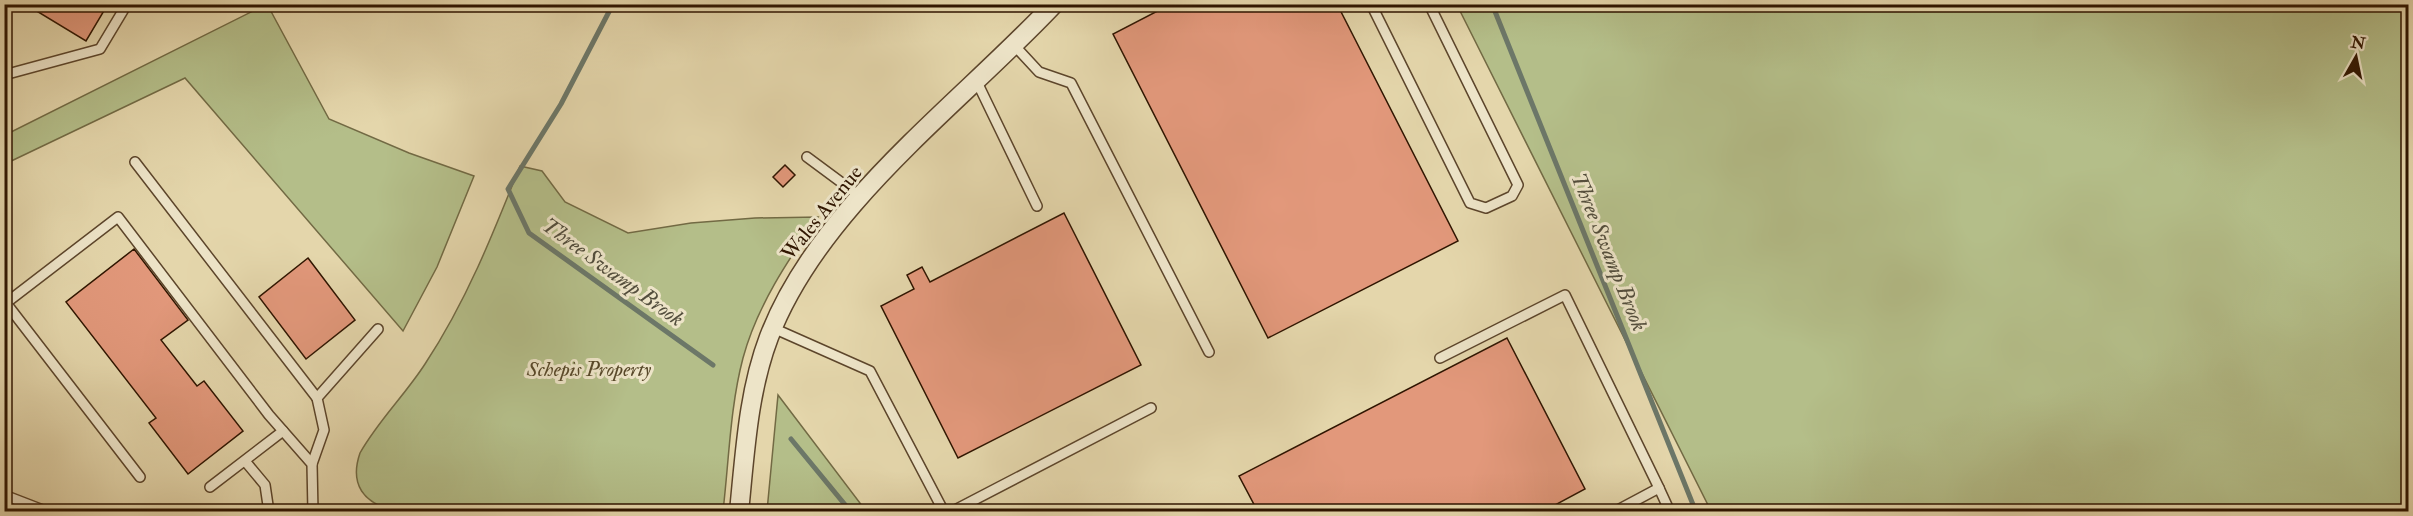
<svg xmlns="http://www.w3.org/2000/svg" width="2413" height="516" viewBox="0 0 2413 516" font-family="'IM FELL Double Pica',serif">
  <style>
    .green { fill: #b4be89; stroke: #726a44; stroke-width: 1.5 }
    .lines { fill: none; stroke-linecap: round; stroke-linejoin: round }
    .stream { stroke: #6c7768; stroke-width: 5 }
    .building { fill: #e2987b; stroke: #2f1500; stroke-width: 1.5 }
    .lane-casing { stroke: #5c452b; stroke-width: 12 }
    .street-casing { stroke: #5c452b; stroke-width: 21 }
    .lane { stroke: #ede4c8; stroke-width: 9 }
    .street { stroke: #ede4c8; stroke-width: 18 }
    .labels { text-anchor: middle; dominant-baseline: central; stroke-width: 6; stroke-linejoin: round; paint-order: stroke }
    .street-label { font-size: 21px; fill: #2f1500; stroke: #ede4c8 }
    .park-label { font-size: 21px; font-style: italic; fill: #574829; stroke: #ede4c8 }
    .water-label { font-size: 22px; font-style: italic; fill: #534e3d; stroke: #ede4c8 }
  </style>
  <rect width="100%" height="100%" fill="#e4d6ab"/>
  <filter id="stains"><feTurbulence type="fractalNoise" baseFrequency=".00333" numOctaves="4"/><feColorMatrix values="0 0 0 0 .2 0 0 0 0 .09 0 0 0 0 .02 0 0 0 .5 -.17"/></filter>
  <radialGradient id="worn" r=".72"><stop offset=".6" stop-color="#630" stop-opacity="0"/><stop offset="1" stop-color="#630" stop-opacity=".3"/></radialGradient>
  <g class="green">
    <path d="M 267,4 L 329,119 L 409,153 L 474,176 L 437,267 L 403,331 L 185,78 L 5,164 L 5,135 Z"/>
    <path d="M 1457,5 L 2408,5 L 2408,511 L 1711,511 Z"/>
    <path d="M 520,166 L 542,171 L 565,202 L 628,233 L 691,223 L 755,218 L 818,217 C 788,260 757,306 743,358 C 730,407 729,461 723,511 L 394,511 C 364,503 349,485 360,453 C 378,421 405,395 425,364 C 466,302 493,234 520,166 Z"/>
    <path d="M 778,395 L 866,511 L 767,511 Z"/>
  </g>
  <g class="lines">
    <g class="stream">
      <path d="M 613,4 L 561,104 L 508,189 L 529,233 L 713,365"/>
      <path d="M 1492,4 L 1696,512"/>
      <path d="M 791,439 L 851,512"/>
    </g>
  </g>
  <g class="building">
    <path d="M 25,4 L 108,4 L 86,41 Z"/>
    <path d="M 1171,4 L 1337,4 L 1458,241 L 1268,338 L 1113,34 Z"/>
    <path d="M 785,165 L 795,175 L 783,187 L 773,177 Z"/>
    <path d="M 1064,213 L 1141,365 L 958,458 L 881,306 L 914,289 L 907,275 L 922,267 L 930,282 Z"/>
    <path d="M 134,249 L 188,320 L 161,340 L 197,386 L 204,381 L 243,431 L 188,474 L 149,423 L 156,418 L 66,302 Z"/>
    <path d="M 308,258 L 355,320 L 306,359 L 259,297 Z"/>
    <path d="M 1507,338 L 1585,489 L 1542,512 L 1258,512 L 1239,476 Z"/>
  </g>
  <g class="lines">
    <defs>
      <g id="lane">
        <path d="M 1371,4 L 1470,203 L 1486,208 L 1512,196 L 1518,185 L 1429,4"/>
        <path d="M 1014,45 L 1039,72 L 1071,83 L 1209,352"/>
        <path d="M 4,75 L 100,49 L 127,4"/>
        <path d="M 977,82 L 1037,206"/>
        <path d="M 807,157 L 861,197"/>
        <path d="M 135,162 L 317,398"/>
        <path d="M 773,328 L 870,371 L 944,512"/>
        <path d="M 1440,358 L 1565,295 L 1659,488 L 1614,512"/>
        <path d="M 245,461 L 265,485 L 269,512"/>
        <path d="M 312,464 L 324,430 L 317,398 L 378,329"/>
        <path d="M 140,477 L 6,303 L 118,217 L 269,415 L 312,464 L 313,512"/>
        <path d="M 210,487 L 283,431"/>
        <path d="M 1659,488 L 1670,512"/>
        <path d="M 4,495 L 48,512"/>
        <path d="M 951,512 L 1151,408"/>
      </g>
      <path id="street" d="M 739,512 C 745,453 748,392 769,337 C 819,206 959,105 1054,4"/>
    </defs>
    <use href="#lane" class="lane-casing"/>
    <use href="#street" class="street-casing"/>
    <use href="#lane" class="lane"/>
    <use href="#street" class="street"/>
  </g>
  <g class="labels">
    <g class="street-label">
      <text transform="translate(822 213) rotate(-51)">Wales Avenue</text>
    </g>
    <g class="park-label">
      <text x="589" y="369">Schepis Property</text>
    </g>
    <g class="water-label">
      <text transform="translate(1609 252) rotate(68)">Three Swamp Brook</text>
      <text transform="translate(613 272) rotate(36)">Three Swamp Brook</text>
    </g>
  </g>
  <rect width="2413" height="516" fill="none" stroke="#e4d6ab" stroke-width="24"/>
  <rect x="6" y="6" width="2401" height="504" fill="none" stroke="#2f1500" stroke-width="3"/>
  <rect x="12" y="12" width="2389" height="492" fill="none" stroke="#2f1500" stroke-width="1.5"/>
  <g transform="translate(2356 57) rotate(9)" stroke="#ede4c8" stroke-width="4.5" paint-order="stroke">
  <path d="M0-4.5L10 22L0 15L-10 22Z" fill="#2f1500"/>
  <text y="-9" font-size="16" font-weight="bold" text-anchor="middle" fill="#2f1500">N</text>
  </g>
  <rect width="100%" height="100%" filter="url(#stains)"/>
  <rect width="100%" height="100%" fill="url(#worn)"/>
</svg>
